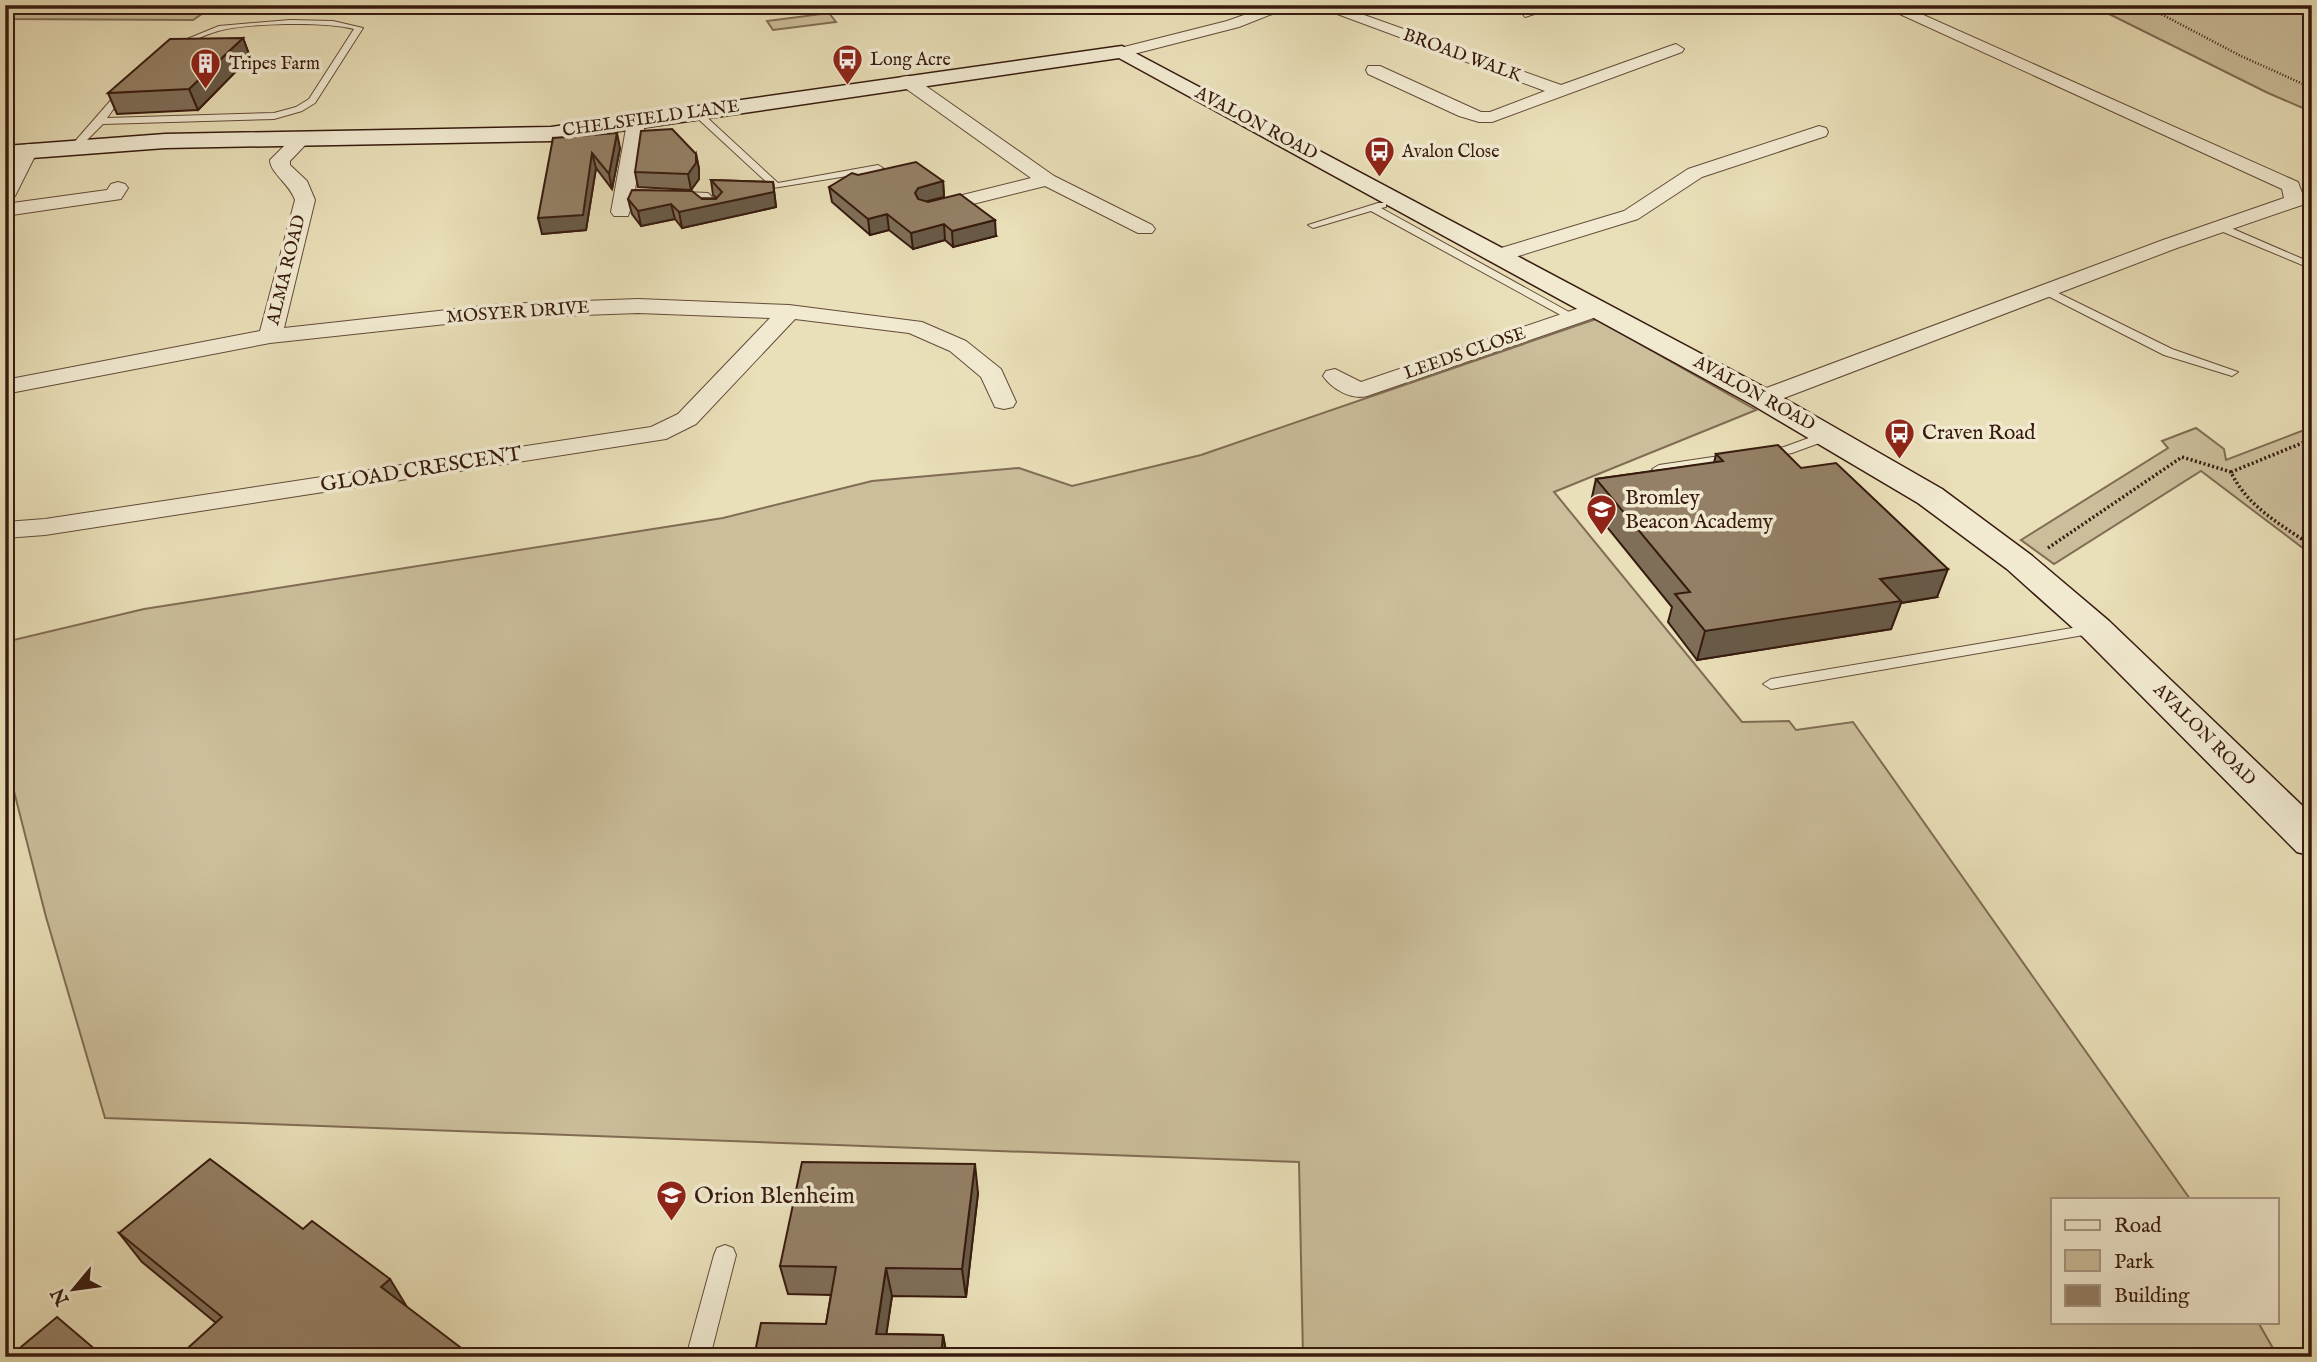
<svg xmlns="http://www.w3.org/2000/svg" width="2317" height="1362" viewBox="0 0 2317 1362" font-family="'IM FELL English',serif">
  <style>
    .green { fill: #cbbe9b; stroke: #816c54; stroke-width: 2 }
    .lines { fill: none; stroke-linecap: round; stroke-linejoin: round }
    .lane-casing { stroke: #644b38; stroke-width: 2 }
    .street-casing { stroke: #644b38; stroke-width: 2 }
    .secondary-casing { stroke: #371a0e; stroke-width: 3 }
    .path-far1 { stroke: #371a0e; stroke-width: 2.5; stroke-dasharray: 1 2; stroke-linecap: butt }
    .path { stroke: #371a0e; stroke-width: 3.5; stroke-dasharray: 2 2.5; stroke-linecap: butt }
    .lane { fill: #f1ead1; fill-rule: evenodd }
    .street { fill: #f1ead1; fill-rule: evenodd }
    .secondary { fill: #f1ead1; fill-rule: evenodd }
    .wall { fill: #7f6e58; stroke: #371a0e; stroke-width: 2 }
    .shaded-wall { fill: #685a47; stroke: #371a0e; stroke-width: 2 }
    .building { fill: #948066; stroke: #371a0e; stroke-width: 2 }
    .labels { text-anchor: middle; dominant-baseline: central; stroke-width: 7; stroke-linejoin: round; paint-order: stroke }
    .far-street-label { font-size: 18px; fill: #371a0e; stroke: #f1ead1 }
    .far-poi-label { font-size: 18px; fill: #371a0e; stroke: #f1ead1; text-anchor: start }
    .poi-label { font-size: 21px; fill: #371a0e; stroke: #f1ead1; text-anchor: start }
    .street-label { font-size: 21px; fill: #371a0e; stroke: #f1ead1 }
    .near-poi-label { font-size: 24px; fill: #371a0e; stroke: #f1ead1; text-anchor: start }
  </style>
  <rect width="100%" height="100%" fill="#e9dfb8"/>
  <filter id="stains"><feTurbulence type="fractalNoise" baseFrequency=".00286" numOctaves="4"/><feColorMatrix values="0 0 0 0 .2 0 0 0 0 .09 0 0 0 0 .02 0 0 0 .5 -.17"/></filter>
  <radialGradient id="worn" r=".72"><stop offset=".6" stop-color="#630" stop-opacity="0"/><stop offset="1" stop-color="#630" stop-opacity=".3"/></radialGradient>
  <g class="green">
    <path d="M 5,5 L 215,5 L 193,20 L 5,19 Z"/>
    <path d="M 2091,5 L 2312,5 L 2312,112 L 2268,93 Z"/>
    <path d="M 829,13 L 836,22 L 773,30 L 767,21 Z"/>
    <path d="M 1596,319 L 1756,410 L 1554,492 L 1742,722 L 1789,721 L 1796,730 L 1853,722 L 2190,1199 L 2053,1199 L 2053,1322 L 2258,1322 L 2278,1357 L 1303,1357 L 1299,1162 L 105,1118 L 46,917 L 5,756 L 5,642 L 144,609 L 723,518 L 872,481 L 1019,468 L 1072,486 L 1201,455 Z"/>
    <path d="M 2312,427 L 2312,555 L 2201,471 L 2054,564 L 2021,540 L 2168,448 L 2162,441 L 2196,428 L 2224,449 L 2226,460 Z"/>
  </g>
  <g class="lines">
    <defs>
      <g id="lane">
        <path d="M 5,5 L 29,5 L 5,8 Z"/>
        <path d="M 1525,5 L 1537,5 L 1547,10 L 1525,17 L 1522,13 L 1535,10 Z"/>
        <path d="M 290,20 L 333,21 L 363,28 L 315,103 L 302,111 L 274,119 L 103,124 L 79,148 L 71,146 L 125,84 L 129,87 L 107,118 L 274,113 L 296,107 L 309,99 L 354,29 C 324,21 248,23 218,31 C 204,35 190,42 177,48 L 170,46 L 219,26 Z"/>
        <path d="M 695,112 L 701,112 L 778,183 L 878,165 L 883,168 L 878,171 L 773,188 L 695,116 Z"/>
        <path d="M 1378,203 L 1386,203 L 1386,207 L 1381,208 L 1578,317 L 1568,319 L 1371,211 L 1313,228 L 1308,225 Z"/>
        <path d="M 2216,225 L 2224,225 L 2312,263 L 2312,269 L 2216,229 Z"/>
        <path d="M 2042,289 L 2050,289 L 2172,349 L 2238,372 L 2232,376 L 2164,355 L 2042,293 Z"/>
        <path d="M 1828,431 L 1833,432 L 1833,438 L 1792,453 L 1765,458 L 1758,454 L 1760,451 L 1784,447 Z"/>
        <path d="M 1733,454 L 1740,458 L 1738,461 L 1659,473 L 1652,469 L 1659,465 Z"/>
        <path d="M 2096,624 L 2101,626 L 2104,629 L 2101,632 L 1771,689 L 1763,684 L 1771,679 Z"/>
        <path d="M 725,1245 L 733,1248 L 736,1255 L 710,1357 L 686,1357 L 714,1255 L 717,1248 Z"/>
      </g>
      <g id="street">
        <path d="M 1272,5 L 1295,5 L 1239,27 L 1122,57 L 1114,52 L 1116,49 L 1227,21 Z"/>
        <path d="M 1313,5 L 1336,5 L 1561,85 L 1670,46 L 1676,44 L 1684,49 L 1682,52 L 1492,122 L 1479,122 L 1459,116 L 1368,74 L 1366,70 L 1368,66 L 1380,66 L 1481,112 L 1490,112 L 1545,91 Z"/>
        <path d="M 1880,5 L 1901,5 L 2298,182 L 2305,201 L 2302,205 L 2177,248 L 1771,403 L 1762,405 L 1753,403 L 1750,398 L 1753,393 L 2163,240 L 2284,198 L 2282,189 Z"/>
        <path d="M 907,76 L 913,77 L 1054,176 L 1152,225 L 1155,229 L 1152,233 L 1138,233 L 1045,186 L 929,215 L 922,213 L 919,209 L 922,205 L 1031,178 L 901,85 L 898,81 L 901,77 Z"/>
        <path d="M 636,118 L 645,123 L 635,190 L 708,193 L 722,207 L 719,211 L 705,211 L 696,203 L 633,202 L 628,216 L 614,216 L 611,212 L 627,123 Z"/>
        <path d="M 1819,126 L 1826,128 L 1828,132 L 1826,136 L 1702,177 L 1638,219 L 1499,262 L 1491,261 L 1488,256 L 1491,251 L 1624,211 L 1688,169 Z"/>
        <path d="M 301,134 L 310,140 L 290,161 L 290,165 L 307,181 L 315,200 L 284,328 L 502,304 L 638,299 L 789,305 L 922,322 L 966,341 L 1001,369 L 1016,402 L 1013,407 L 1004,409 L 995,407 L 981,377 L 950,351 L 909,333 L 795,319 L 696,424 L 666,439 L 45,535 L 5,538 L 5,522 L 45,519 L 651,427 L 678,414 L 770,318 L 638,313 L 502,318 L 270,343 L 5,394 L 5,380 L 260,331 L 295,200 C 290,184 270,173 270,160 L 294,136 Z"/>
        <path d="M 29,144 L 38,150 L 15,196 L 5,202 L 5,177 L 22,146 Z"/>
        <path d="M 118,182 L 125,184 L 128,188 L 121,199 L 5,216 L 5,204 L 107,190 L 111,184 Z"/>
        <path d="M 1597,302 L 1605,304 L 1608,309 L 1605,314 L 1367,396 C 1351,400 1332,389 1323,376 L 1326,371 L 1335,369 L 1361,382 Z"/>
      </g>
      <path id="secondary" d="M 1122,46 L 1773,392 L 1942,489 L 2031,555 L 2109,621 L 2312,815 L 2312,856 L 2297,852 L 2083,637 L 2007,569 L 1918,503 L 1751,404 L 1119,58 L 551,141 L 165,148 L 5,160 L 5,146 L 165,134 L 551,127 Z"/>
    </defs>
    <use href="#lane" class="lane-casing"/>
    <use href="#street" class="street-casing"/>
    <use href="#secondary" class="secondary-casing"/>
    <g class="path-far1">
      <path d="M 2152,5 L 2171,11"/>
      <path d="M 2172,12 L 2161,14 L 2241,56 L 2312,88"/>
    </g>
    <g class="path">
      <path d="M 2312,439 L 2231,472 C 2247,507 2282,525 2312,546"/>
      <path d="M 2048,548 L 2182,457 L 2231,472"/>
    </g>
    <use href="#lane" class="lane"/>
    <use href="#street" class="street"/>
    <use href="#secondary" class="secondary"/>
  </g>
  <g class="wall">
    <path d="M 243,38 L 250,57 L 198,110 L 117,114 L 108,93 Z"/>
    <path d="M 553,138 L 620,148 L 612,189 L 596,168 L 586,230 L 542,234 Z"/>
    <path d="M 696,154 L 699,169 L 699,179 L 691,190 L 638,187 L 635,172 Z"/>
    <path d="M 858,175 L 943,181 L 944,197 L 927,202 L 996,236 L 953,247 L 945,240 L 913,249 L 889,230 L 870,235 L 832,202 L 829,187 Z"/>
    <path d="M 711,180 L 773,182 L 776,207 L 682,228 L 675,219 L 641,226 L 632,214 L 628,199 L 717,198 L 713,195 Z"/>
    <path d="M 1716,454 L 1937,597 L 1901,603 L 1891,629 L 1697,660 L 1668,622 L 1672,607 L 1590,506 L 1596,479 L 1714,463 Z"/>
    <path d="M 978,1193 L 966,1297 L 892,1296 L 886,1334 L 943,1335 L 947,1357 L 754,1357 L 826,1324 L 831,1295 L 788,1294 L 780,1266 Z"/>
    <path d="M 119,1233 L 407,1307 L 216,1323 L 142,1262 Z"/>
  </g>
  <g class="shaded-wall">
    <path d="M 243,38 L 250,57 L 198,110 L 189,89 Z"/>
    <path d="M 617,133 L 620,148 L 612,189 L 609,174 Z"/>
    <path d="M 592,153 L 596,168 L 586,230 L 542,234 L 538,218 Z"/>
    <path d="M 696,154 L 699,169 L 699,179 L 691,190 L 688,174 Z"/>
    <path d="M 943,181 L 944,197 L 920,203 L 915,193 L 918,188 Z"/>
    <path d="M 773,182 L 776,207 L 682,228 L 679,212 Z"/>
    <path d="M 671,204 L 675,219 L 641,226 L 638,211 Z"/>
    <path d="M 887,214 L 889,230 L 870,235 L 868,219 Z"/>
    <path d="M 995,220 L 996,236 L 953,247 L 952,231 Z"/>
    <path d="M 944,224 L 945,240 L 913,249 L 911,233 Z"/>
    <path d="M 1948,569 L 1937,597 L 1901,603 L 1891,629 L 1697,660 L 1705,631 L 1880,579 Z"/>
    <path d="M 975,1164 L 978,1193 L 966,1297 L 962,1269 Z"/>
    <path d="M 886,1268 L 892,1296 L 883,1357 L 876,1334 Z"/>
    <path d="M 390,1279 L 407,1307 L 381,1287 Z"/>
    <path d="M 943,1335 L 947,1357 L 941,1357 Z"/>
  </g>
  <g class="building">
    <path d="M 243,38 L 189,89 L 108,93 L 170,39 Z"/>
    <path d="M 672,129 L 696,154 L 696,163 L 688,174 L 635,172 L 641,131 Z"/>
    <path d="M 617,133 L 609,174 L 592,153 L 583,215 L 538,218 L 553,138 Z"/>
    <path d="M 916,162 L 943,181 L 918,188 L 915,193 L 918,199 L 928,202 L 960,194 L 995,220 L 952,231 L 944,224 L 911,233 L 887,214 L 868,219 L 829,187 L 852,173 L 858,175 Z"/>
    <path d="M 711,180 L 773,182 L 774,192 L 679,212 L 671,204 L 638,211 L 628,199 L 632,190 L 692,191 L 702,199 L 716,199 L 722,192 Z"/>
    <path d="M 1778,445 L 1801,468 L 1836,463 L 1948,569 L 1880,579 L 1901,601 L 1705,631 L 1675,594 L 1690,592 L 1596,479 L 1723,461 L 1716,454 Z"/>
    <path d="M 210,1159 L 303,1229 L 312,1221 L 390,1279 L 381,1287 L 473,1357 L 178,1357 L 222,1317 L 119,1233 Z"/>
    <path d="M 802,1162 L 975,1164 L 962,1269 L 886,1268 L 876,1334 L 943,1335 L 941,1357 L 754,1357 L 761,1323 L 826,1324 L 836,1267 L 780,1266 Z"/>
    <path d="M 57,1317 L 104,1357 L 9,1357 Z"/>
  </g>
  <defs>
    <symbol id="bus-pin" viewBox="-11 -11 22 30"><path d="M0 17L-7.5 6A9.5 9.5 0 1 1 7.5 6Z" fill="#8f2418" stroke="#f1ead1"/><path d="M-5-6H5V4H4V6H2V4H-2V6H-4V4H-5ZM-3.5-4V0h7V-4ZM-3.5 1.2v1.5H-2V1.2ZM2 1.2v1.5H3.5V1.2Z" fill="#fff"/></symbol>
    <symbol id="building-pin" viewBox="-11 -11 22 30"><path d="M0 17L-7.5 6A9.5 9.5 0 1 1 7.5 6Z" fill="#8f2418" stroke="#f1ead1"/><path d="M-4-6H4V6H1V3H-1V6H-4ZM-2.5-4.3h1.7v1.8h-1.7ZM.8-4.3h1.7v1.8H.8ZM-2.5-1h1.7V.8h-1.7ZM.8-1h1.7V.8H.8Z" fill="#fff"/></symbol>
    <symbol id="school-pin" viewBox="-11 -11 22 30"><path d="M0 17L-7.5 6A9.5 9.5 0 1 1 7.5 6Z" fill="#8f2418" stroke="#f1ead1"/><path d="M0-5L7-2L0 1L-7-2ZM-4 1L0 2.5L4 1V4Q0 6-4 4Z" fill="#fff"/></symbol>
  </defs>
  <g fill-rule="evenodd">
    <use href="#bus-pin" x="830" y="42" width="35" height="47"/>
    <use href="#building-pin" x="188" y="46" width="35" height="47"/>
    <use href="#bus-pin" x="1362" y="134" width="35" height="47"/>
    <use href="#bus-pin" x="1882" y="416" width="35" height="47"/>
    <use href="#school-pin" x="1584" y="492" width="35" height="47"/>
    <use href="#school-pin" x="654" y="1178" width="35" height="47"/>
  </g>
  <g class="labels">
    <g class="far-street-label">
      <text transform="translate(1462 56) rotate(20)">BROAD WALK</text>
      <text transform="translate(651 119) rotate(-8)">CHELSFIELD LANE</text>
      <text transform="translate(1256 124) rotate(28)">AVALON ROAD</text>
      <text transform="translate(287 270) rotate(-76)">ALMA ROAD</text>
      <text transform="translate(518 313) rotate(-4)">MOSYER DRIVE</text>
      <text transform="translate(1465 354) rotate(-19)">LEEDS CLOSE</text>
      <text transform="translate(1754 394) rotate(29)">AVALON ROAD</text>
      <text transform="translate(2204 735) rotate(45)">AVALON ROAD</text>
    </g>
    <g class="far-poi-label">
      <text x="870" y="60">Long Acre</text>
      <text x="229" y="64">Tripes Farm</text>
      <text x="1402" y="152">Avalon Close</text>
    </g>
    <g class="poi-label">
      <text x="1922" y="433">Craven Road</text>
      <text x="1625" y="498">Bromley<tspan x="1625" dy="24">Beacon Academy</tspan></text>
    </g>
    <g class="street-label">
      <text transform="translate(421 470) rotate(-9)">GLOAD CRESCENT</text>
    </g>
    <g class="near-poi-label">
      <text x="694" y="1196">Orion Blenheim</text>
    </g>
  </g>
  <rect width="2317" height="1362" fill="none" stroke="#e9dfb8" stroke-width="28"/>
  <rect x="7" y="7" width="2303" height="1348" fill="none" stroke="#371a0e" stroke-width="3.5"/>
  <rect x="14" y="14" width="2289" height="1334" fill="none" stroke="#371a0e" stroke-width="2"/>
  <rect x="2051" y="1198" width="228" height="126" fill="#f1ead1" stroke="#a79783" stroke-width="2"/>
  <rect x="2065" y="1220" width="35" height="10" fill="#f1ead1" stroke="#a79783" stroke-width="2"/>
  <text x="2114" y="1232" font-size="21" fill="#371a0e">Road</text>
  <rect x="2065" y="1250" width="35" height="21" fill="#cbbe9b" stroke="#a79783" stroke-width="2"/>
  <text x="2114" y="1268" font-size="21" fill="#371a0e">Park</text>
  <rect x="2065" y="1285" width="35" height="21" fill="#948066" stroke="#a79783" stroke-width="2"/>
  <text x="2114" y="1302" font-size="21" fill="#371a0e">Building</text>
  <g transform="translate(74 1289) rotate(241)" stroke="#f1ead1" stroke-width="5" paint-order="stroke">
  <path d="M0-5L12 26L0 18L-12 26Z" fill="#371a0e"/>
  <text y="-10" font-size="19" font-weight="bold" text-anchor="middle" fill="#371a0e">N</text>
  </g>
  <rect width="100%" height="100%" filter="url(#stains)"/>
  <rect width="100%" height="100%" fill="url(#worn)"/>
</svg>
